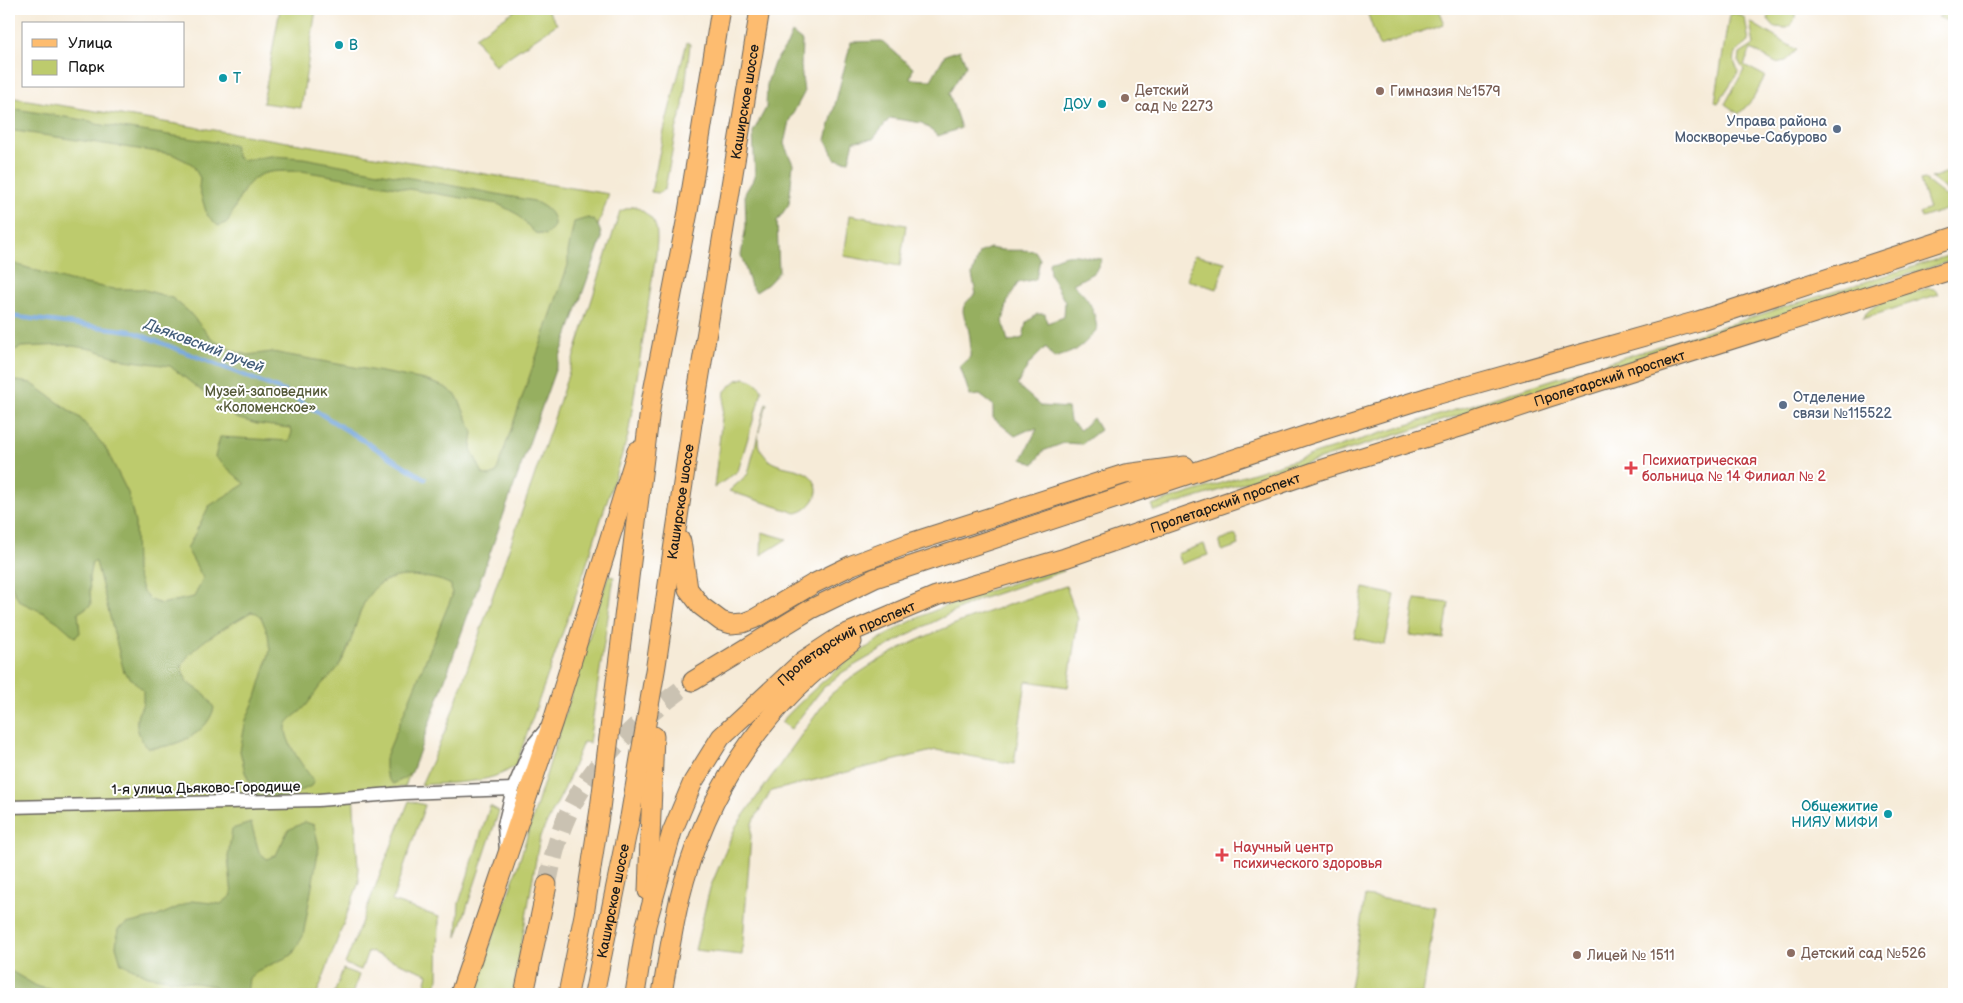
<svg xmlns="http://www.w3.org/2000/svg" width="1963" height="1003" viewBox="0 0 1963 1003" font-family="'Balsamiq Sans',sans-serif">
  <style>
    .green { fill: #bdcb6d; stroke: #6c7444 }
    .forest { fill: #96af60; stroke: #59663e }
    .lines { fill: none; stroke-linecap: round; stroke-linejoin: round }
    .stream { stroke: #6da1d9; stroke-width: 4.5 }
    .primary-tunnel { stroke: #cac2b2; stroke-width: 19; stroke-dasharray: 19 9; stroke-linecap: butt }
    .street-casing { stroke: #68645e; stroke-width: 15 }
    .primary-casing { stroke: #68645e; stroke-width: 21 }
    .street { stroke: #fff; stroke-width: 12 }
    .primary { stroke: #fdbc6f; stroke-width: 19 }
    .culture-dot { fill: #0f9aa8; stroke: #fff; stroke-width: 2 }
    .education-dot { fill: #8d6e63; stroke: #fff; stroke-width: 2 }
    .service-dot { fill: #5c6f8a; stroke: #fff; stroke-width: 2 }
    .health-dot { fill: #e0444e; stroke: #fff; stroke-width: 2 }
    .labels { text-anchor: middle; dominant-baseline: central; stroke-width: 4; stroke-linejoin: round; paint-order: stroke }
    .culture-label { font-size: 14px; fill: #0d838f; stroke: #fff; text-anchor: start }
    .education-label { font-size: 14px; fill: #785e54; stroke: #fff; text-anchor: start }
    .street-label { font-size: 14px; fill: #1c1c1c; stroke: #fff }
    .service-label { font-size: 14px; fill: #4e5e75; stroke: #fff; text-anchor: end }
    .park-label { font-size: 14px; fill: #545938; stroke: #fff }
    .health-label { font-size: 14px; fill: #be3a42; stroke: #fff; text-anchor: start }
    .water-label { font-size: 15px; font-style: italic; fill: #445e7a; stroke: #fff }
  </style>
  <rect width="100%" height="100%" fill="#fff"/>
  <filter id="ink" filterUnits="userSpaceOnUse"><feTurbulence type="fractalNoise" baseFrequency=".02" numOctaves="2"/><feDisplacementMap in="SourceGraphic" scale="10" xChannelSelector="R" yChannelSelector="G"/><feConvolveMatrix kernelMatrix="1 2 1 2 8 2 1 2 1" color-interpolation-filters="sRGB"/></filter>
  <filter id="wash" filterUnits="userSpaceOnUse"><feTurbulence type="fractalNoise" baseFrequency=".0096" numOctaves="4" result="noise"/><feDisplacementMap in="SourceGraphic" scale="20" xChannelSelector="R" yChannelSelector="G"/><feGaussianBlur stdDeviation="1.12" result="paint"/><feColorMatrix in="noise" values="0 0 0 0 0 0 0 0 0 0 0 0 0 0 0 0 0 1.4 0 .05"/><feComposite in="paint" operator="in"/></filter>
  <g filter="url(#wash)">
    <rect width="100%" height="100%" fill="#f6ebd8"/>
    <g class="green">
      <path d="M 280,9 L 316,9 L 301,108 L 263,103 Z"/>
      <path d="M 517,9 L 547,9 L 557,24 L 495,66 L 475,37 Z"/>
      <path d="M 1366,9 L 1438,9 L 1444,24 L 1379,46 Z"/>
      <path d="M 1769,9 L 1794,9 C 1797,18 1794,24 1786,28 L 1775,27 L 1768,19 Z"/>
      <path d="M 1952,9 L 1954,9 L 1954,24 L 1938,17 Z"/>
      <path d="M 1735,13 L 1745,18 L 1749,42 C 1737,49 1729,58 1739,71 L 1718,103 L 1715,102 L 1729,15 Z"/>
      <path d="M 1750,22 L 1797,50 L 1785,61 L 1776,63 L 1751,49 L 1744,65 L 1765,76 L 1753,99 L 1739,114 L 1725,104 L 1744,70 L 1739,62 L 1740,54 L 1754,45 Z"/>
      <path d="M 687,42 L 690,44 L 683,106 L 676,130 L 665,189 L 658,193 L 651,192 L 666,122 Z"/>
      <path d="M 9,97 L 609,194 L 405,787 L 353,792 L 359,882 L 317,994 L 9,994 Z"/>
      <path d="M 1954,170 L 1954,196 L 1931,178 Z"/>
      <path d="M 1925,180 L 1954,203 L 1954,207 L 1921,218 L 1919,213 L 1929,209 L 1920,181 Z"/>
      <path d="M 635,206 C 659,221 658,227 656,254 L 628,436 L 584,572 L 516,765 C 491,785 453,782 421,785 L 447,727 L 552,425 L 620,211 Z"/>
      <path d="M 850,215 L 906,225 L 900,266 L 844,256 Z"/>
      <path d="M 1954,254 L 1954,260 L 1154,511 L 1151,505 Z"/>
      <path d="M 1194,255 L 1225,262 L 1217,289 L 1187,280 Z"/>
      <path d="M 1929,288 L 1934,289 L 1939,294 L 1862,319 C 1874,298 1907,295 1929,288 Z"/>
      <path d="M 744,378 C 753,380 758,382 762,391 L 738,471 L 714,488 L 725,391 L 737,380 Z"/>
      <path d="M 766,403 L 767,403 C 764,416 754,437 760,449 C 762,452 767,459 770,461 C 785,471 809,465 816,485 C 818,491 817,495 814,500 C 809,507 805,511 796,513 L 729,491 L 748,474 Z"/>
      <path d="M 762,532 L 787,539 L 761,555 Z"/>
      <path d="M 1236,535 L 1239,545 L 1222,551 L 1219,540 Z"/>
      <path d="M 1204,544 L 1208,555 L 1181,564 L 1177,554 Z"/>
      <path d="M 1057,569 L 1064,571 L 978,600 L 911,633 L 843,672 L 823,688 L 791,729 L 781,722 C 814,687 851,655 893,631 C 943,602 1002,587 1057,569 Z"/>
      <path d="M 608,576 L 614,577 L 589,743 L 583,742 L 564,790 L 540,836 L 513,994 L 472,994 L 515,875 Z"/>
      <path d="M 1066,586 L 1078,619 L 1068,687 L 1026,681 L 1014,764 L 936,750 L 771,791 L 752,823 L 742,955 L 695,950 L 710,888 L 736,826 L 830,695 C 897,638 984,613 1066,586 Z"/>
      <path d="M 1364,588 L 1395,595 L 1385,645 L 1354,638 Z"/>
      <path d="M 1415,599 L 1449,603 L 1444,639 L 1410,635 Z"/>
      <path d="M 409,801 L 425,805 L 392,901 L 439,917 L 438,978 L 435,994 L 423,994 L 428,974 L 368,951 L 361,970 L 345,964 Z"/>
      <path d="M 490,806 L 499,811 L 457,937 L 459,903 Z"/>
      <path d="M 1365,896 L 1436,907 L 1423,994 L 1349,994 Z"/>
      <path d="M 343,969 L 359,975 L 352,994 L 334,994 Z"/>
    </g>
    <g class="forest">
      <path d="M 792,33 L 802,41 L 801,66 L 804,93 L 789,121 L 784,144 L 793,164 L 789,204 L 777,221 L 779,272 L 768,284 L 756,292 L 751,286 L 741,255 L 746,226 L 745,193 L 755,177 L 753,132 L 766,108 L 767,83 L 774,63 L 787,45 Z"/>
      <path d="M 882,41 L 913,68 L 910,79 L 931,80 L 945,55 L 960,50 L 966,65 L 949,93 L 961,128 L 938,136 L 922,123 L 890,118 L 873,139 L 854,141 L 849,161 L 835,159 L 826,140 L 851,42 Z"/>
      <path d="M 9,108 L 90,121 L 96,124 L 234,145 L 237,157 L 243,160 L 271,156 L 303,158 L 534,201 C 545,207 555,212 554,226 L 546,235 L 535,233 L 517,214 L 498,204 L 302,171 C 289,172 270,169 258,176 C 243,185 236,206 228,222 L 218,226 L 207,215 L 199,188 L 200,178 L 192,164 L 172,154 L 9,130 Z"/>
      <path d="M 588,218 L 594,220 C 599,227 602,232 601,241 L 412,772 L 403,779 L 393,784 C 384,777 385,770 385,759 L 452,596 L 451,585 C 439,578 424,577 410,576 C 354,576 362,630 340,664 C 336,672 328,678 322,684 C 314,693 310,703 301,711 C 296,715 286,721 286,727 C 285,743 305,769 314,781 L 311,786 L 280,801 L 263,800 L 254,793 L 245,772 L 240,751 L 246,720 L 256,697 L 270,651 L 268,634 L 261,617 L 257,613 L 251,612 C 229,626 192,643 181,667 L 187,682 L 206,695 L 214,708 C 207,735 174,748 148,748 C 140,741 134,725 138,714 C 140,710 142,707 143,702 C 143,698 143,694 143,690 L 124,672 L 96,562 L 92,562 L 89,577 L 91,605 L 78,613 L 80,633 L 75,637 L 58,622 L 44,613 L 19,601 L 12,587 L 9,575 L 9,380 L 31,383 L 80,418 L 105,447 L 128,493 L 135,523 L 136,571 L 143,592 L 151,600 L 161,604 L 194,597 L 203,578 L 187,549 L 209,506 L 245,484 L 215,457 L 220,437 L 289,441 L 292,432 L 290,428 L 257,424 L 236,418 L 170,366 L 125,360 L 92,349 L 66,345 L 21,347 L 9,353 L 9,262 L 69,281 L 114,289 L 142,289 L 172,298 L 188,311 L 214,341 L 234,351 L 248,355 L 272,352 L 425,380 L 445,387 L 457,396 L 473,432 L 471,449 L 483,474 L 490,476 L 496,473 L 568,265 L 568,252 L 574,222 Z"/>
      <path d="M 990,248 C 1005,252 1019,249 1035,251 L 1040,259 L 1036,279 L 1018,283 L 1008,300 L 1003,321 L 1008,342 L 1023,338 L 1026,323 L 1037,314 L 1045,314 L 1047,323 L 1064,317 L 1065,302 L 1050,274 L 1049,262 C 1072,249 1078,257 1102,259 L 1095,272 L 1073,284 C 1089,299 1094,307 1097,329 C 1081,348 1078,351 1054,358 L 1046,347 L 1029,364 L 1017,385 L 1041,406 L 1068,408 L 1070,421 L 1080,430 L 1093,418 L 1100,430 L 1082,444 L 1064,443 L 1043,451 L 1034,464 L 1022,459 L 1037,429 L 1028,430 L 1015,436 L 993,418 L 993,405 L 980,395 L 970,396 L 960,366 L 970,357 C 970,350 971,340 969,332 C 965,313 955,309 976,294 L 972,275 L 979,253 Z"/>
      <path d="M 305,822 L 314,825 L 319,847 L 303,936 L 292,955 L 257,971 L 249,978 L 247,994 L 218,994 L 215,986 L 148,976 L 121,963 L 116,946 L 118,929 L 126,924 L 156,917 L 192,901 L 221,904 L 232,895 L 228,857 L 232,829 L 251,823 L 259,852 L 267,859 L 276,855 L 288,830 Z"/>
      <path d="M 9,967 L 11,971 L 38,987 L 74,994 L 9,994 Z"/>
    </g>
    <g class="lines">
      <path class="stream" d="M 9,316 L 131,331 L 284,391 L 425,479"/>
    </g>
  </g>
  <g filter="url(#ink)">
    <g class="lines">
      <path class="primary-tunnel" d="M 547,885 C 552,862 557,838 567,816 C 593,758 643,717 693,681"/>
      <defs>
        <g id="street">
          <path d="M 9,807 L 318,800 L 404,793 L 513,789"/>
          <path d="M 506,851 L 504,825 L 513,789 L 531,747 L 546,729"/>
        </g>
        <g id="primary">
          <path d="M 681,541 L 688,589 L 701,606 L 721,621 L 731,624 L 743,623 L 756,618 L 813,584 L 852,565 L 910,543 L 1125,474 L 1185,466"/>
          <path d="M 693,681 L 811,609 L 875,578 L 1310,434 L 1432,396 L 1698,321 L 1954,237"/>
          <path d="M 648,891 L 654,736"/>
          <path d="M 460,994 L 553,721 L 637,451"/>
          <path d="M 524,994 L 547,885"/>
          <path d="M 568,994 L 584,915 L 600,809 L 651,402 L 688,212 L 721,9"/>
          <path id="s1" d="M 594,994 L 630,817 L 656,665 L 692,423 L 760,9"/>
          <path id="s2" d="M 635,994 L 646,925 L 672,832 L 693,782 L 721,737 L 803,661 L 841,636 L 936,596 L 1065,558 L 1317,471 L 1460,427 L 1546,398 L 1954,269"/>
          <path d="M 662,994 C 667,963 672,932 679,901 C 705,794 762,706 852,642"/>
        </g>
      </defs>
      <use href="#street" class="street-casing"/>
      <use href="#primary" class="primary-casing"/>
      <use href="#street" class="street"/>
      <use href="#primary" class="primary"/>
    </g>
  </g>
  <g class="culture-dot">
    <circle cx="339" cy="45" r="5"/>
    <circle cx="223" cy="78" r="5"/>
    <circle cx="1102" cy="104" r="5"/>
    <circle cx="1888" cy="814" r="5"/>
  </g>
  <g class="education-dot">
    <circle cx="1380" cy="91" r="5"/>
    <circle cx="1125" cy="98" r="5"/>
    <circle cx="1791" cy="953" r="5"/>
    <circle cx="1577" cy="955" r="5"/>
  </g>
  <g class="service-dot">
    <circle cx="1837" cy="129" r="5"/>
    <circle cx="1783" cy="405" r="5"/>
  </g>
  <g class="health-dot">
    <path d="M1628.5 460.5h5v5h5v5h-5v5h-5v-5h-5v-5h5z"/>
    <path d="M1219.5 847.5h5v5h5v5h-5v5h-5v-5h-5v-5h5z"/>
  </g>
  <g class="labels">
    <g class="culture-label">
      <text x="349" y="45">В</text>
      <text x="233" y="78">Т</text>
      <text x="1092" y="104" text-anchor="end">ДОУ</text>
      <text x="1878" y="806" text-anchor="end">Общежитие<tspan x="1878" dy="16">НИЯУ МИФИ</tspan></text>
    </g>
    <g class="education-label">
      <text x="1135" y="90">Детский<tspan x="1135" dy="16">сад № 2273</tspan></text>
      <text x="1390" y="91">Гимназия №1579</text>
      <text x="1801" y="953">Детский сад №526</text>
      <text x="1587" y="955">Лицей № 1511</text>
    </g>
    <g class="street-label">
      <text stroke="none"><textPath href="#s1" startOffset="905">Каширское шоссе</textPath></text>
      <text stroke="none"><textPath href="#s2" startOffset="1242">Пролетарский проспект</textPath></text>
      <text stroke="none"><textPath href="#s1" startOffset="500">Каширское шоссе</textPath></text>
      <text stroke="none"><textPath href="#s2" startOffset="838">Пролетарский проспект</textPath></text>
      <text stroke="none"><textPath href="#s2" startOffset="432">Пролетарский проспект</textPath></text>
      <text transform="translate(206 788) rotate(-1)">1-я улица Дьяково-Городище</text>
      <text stroke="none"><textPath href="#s1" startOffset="95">Каширское шоссе</textPath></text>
    </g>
    <g class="service-label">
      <text x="1827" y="121">Управа района<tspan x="1827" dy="16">Москворечье-Сабурово</tspan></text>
      <text x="1793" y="397" text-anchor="start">Отделение<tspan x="1793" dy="16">связи №115522</tspan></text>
    </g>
    <g class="park-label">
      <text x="266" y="391">Музей-заповедник<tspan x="266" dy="16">«Коломенское»</tspan></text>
    </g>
    <g class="health-label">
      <text x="1642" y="460">Психиатрическая<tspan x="1642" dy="16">больница № 14 Филиал № 2</tspan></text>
      <text x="1233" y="847">Научный центр<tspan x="1233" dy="16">психического здоровья</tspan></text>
    </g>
    <g class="water-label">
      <text transform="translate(204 346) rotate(21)">Дьяковский ручей</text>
    </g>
  </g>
  <rect width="1963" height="1003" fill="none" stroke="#fff" stroke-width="30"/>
  <rect x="22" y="22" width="162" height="65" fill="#ffffff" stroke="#a4a4a4"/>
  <rect x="32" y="39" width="25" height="8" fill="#fdbc6f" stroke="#a4a4a4"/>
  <text x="68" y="48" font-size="15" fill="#1c1c1c">Улица</text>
  <rect x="32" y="60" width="25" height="15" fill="#bdcb6d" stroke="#a4a4a4"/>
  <text x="68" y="72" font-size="15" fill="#1c1c1c">Парк</text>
</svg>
